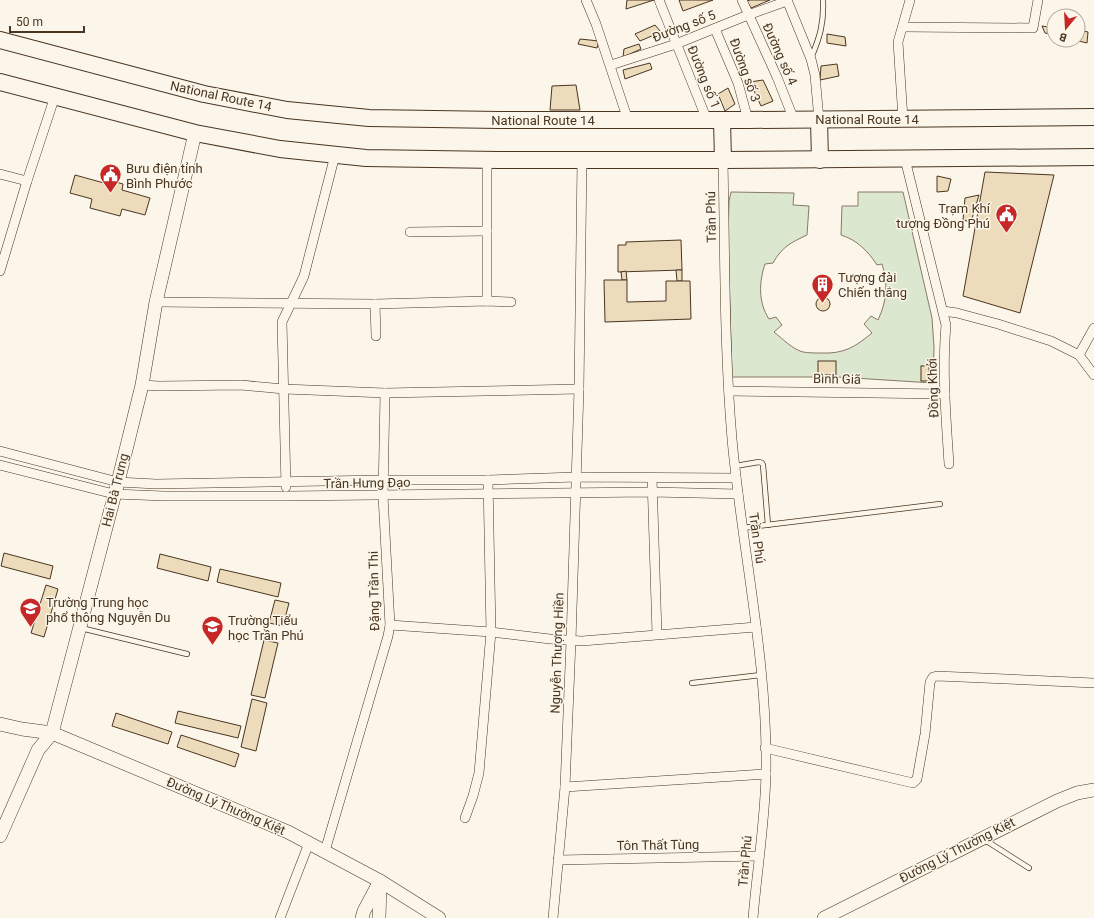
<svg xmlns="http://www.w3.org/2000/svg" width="1094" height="918" viewBox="0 0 1094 918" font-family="Roboto,sans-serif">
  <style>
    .green { fill: #dce7d0; stroke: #887966 }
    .building { fill: #ecdcbc; stroke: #4a3520 }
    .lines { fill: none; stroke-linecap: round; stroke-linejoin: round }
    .lane-casing { stroke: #4a3520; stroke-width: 6 }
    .street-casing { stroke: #4a3520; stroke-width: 10 }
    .secondary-casing { stroke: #4a3520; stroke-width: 14 }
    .highway-casing { stroke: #4a3520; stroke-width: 18 }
    .lane { stroke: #fbf6e9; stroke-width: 4.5 }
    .street { stroke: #fbf6e9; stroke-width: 9 }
    .secondary { stroke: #fbf6e9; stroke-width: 13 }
    .highway { stroke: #fbf6e9; stroke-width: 16 }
    .labels { text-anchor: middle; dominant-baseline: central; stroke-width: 3; stroke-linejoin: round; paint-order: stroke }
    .street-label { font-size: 13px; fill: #4a3520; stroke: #fbf6e9 }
    .poi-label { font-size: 13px; fill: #4a3520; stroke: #fbf6e9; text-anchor: start }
  </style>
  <rect width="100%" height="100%" fill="#fbf6e9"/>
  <path class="green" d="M 731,192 L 794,193 L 793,205 L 809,206 L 807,235 C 790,243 782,247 773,263 L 765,264 C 759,282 758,302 769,319 L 776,317 L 782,325 L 774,332 C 783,339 792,349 803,352 C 809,353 815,353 821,353 C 844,354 855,347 872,333 L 864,324 L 871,316 L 878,320 C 887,301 888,284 882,264 L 877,265 C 868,251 857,240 841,235 L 842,206 L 858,206 L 858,192 L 903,192 L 932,318 L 934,347 L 933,383 L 838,377 L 732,377 L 728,242 L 729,201 Z"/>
  <g class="building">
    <path d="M 627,0 L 654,0 L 626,9 Z"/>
    <path d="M 679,0 L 713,0 L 683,11 Z"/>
    <path d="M 750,0 L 770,0 L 751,8 L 747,1 Z"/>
    <path d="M 655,25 L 661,32 L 640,41 L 635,34 Z"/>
    <path d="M 1042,26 L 1054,28 L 1054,35 L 1045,33 Z"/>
    <path d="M 1078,30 L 1088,32 L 1087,43 L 1075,40 L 1078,40 Z"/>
    <path d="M 827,34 L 845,37 L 846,46 L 827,43 Z"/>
    <path d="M 580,39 L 599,41 L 597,48 L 578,44 Z"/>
    <path d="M 639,44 L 641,49 L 623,57 L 624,49 Z"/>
    <path d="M 650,63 L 652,69 L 625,79 L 623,70 Z"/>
    <path d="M 837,64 L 839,76 L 820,80 L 821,66 Z"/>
    <path d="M 763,80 L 773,101 L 761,106 L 750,82 Z"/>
    <path d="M 576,85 L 580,110 L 550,110 L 552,86 Z"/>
    <path d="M 728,88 L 735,104 L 725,111 L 718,94 Z"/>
    <path d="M 985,172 L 1054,175 L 1020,313 L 963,296 Z"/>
    <path d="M 75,175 L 104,183 L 105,179 L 123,184 L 122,190 L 150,198 L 145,215 L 122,209 L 120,216 L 90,208 L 92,199 L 70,193 Z"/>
    <path d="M 937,176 L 951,179 L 948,191 L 937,192 Z"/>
    <path d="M 979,195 L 971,222 L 963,220 L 965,198 Z"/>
    <path d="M 681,240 L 682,270 L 618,272 L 618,245 L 626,245 L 626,242 Z"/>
    <path d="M 676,270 L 682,270 L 682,281 L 677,281 Z"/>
    <path d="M 626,271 L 627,280 L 622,280 L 621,272 Z"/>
    <path d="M 604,280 L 627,280 L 627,302 L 666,301 L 666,281 L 690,281 L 691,319 L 605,322 Z"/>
    <circle cx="823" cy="304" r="7"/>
    <rect x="818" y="361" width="18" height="14"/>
    <rect x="921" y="366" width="8" height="15"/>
    <path d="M 4,553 L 53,566 L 50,579 L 1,566 Z"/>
    <path d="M 160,554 L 211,567 L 208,581 L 157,568 Z"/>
    <path d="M 220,569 L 281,583 L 278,597 L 217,582 Z"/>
    <path d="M 46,585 L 58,589 L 44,637 L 31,633 Z"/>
    <path d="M 275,600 L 289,603 L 283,626 L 269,623 Z"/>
    <path d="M 264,640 L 278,643 L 265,698 L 251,695 Z"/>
    <path d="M 252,699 L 267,703 L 256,751 L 241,747 Z"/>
    <path d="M 178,711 L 241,726 L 238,738 L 175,723 Z"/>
    <path d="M 116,713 L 172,732 L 168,744 L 112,726 Z"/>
    <path d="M 181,735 L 239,754 L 235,767 L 177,747 Z"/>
  </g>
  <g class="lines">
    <defs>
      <g id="lane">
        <path d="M 811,58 C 820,37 824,23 823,0"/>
        <path d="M 735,466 L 759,462 L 762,463 L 763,465 L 768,525"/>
        <path d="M 742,528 L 940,504"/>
        <path d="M 81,628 L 187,654"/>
        <path d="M 692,683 L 761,675"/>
        <path d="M 985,840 L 1029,868"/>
      </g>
      <g id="street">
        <path d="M 586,0 L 596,24 L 628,120"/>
        <path d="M 659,0 L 707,120"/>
        <path d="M 742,0 L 777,77 L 794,120"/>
        <path d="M 787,0 L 811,59 L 815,75 L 819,120"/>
        <path d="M 903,27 L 1033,28 L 1038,0"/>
        <path d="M 715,29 L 738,83 L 748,120"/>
        <path d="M 611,65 L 676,44 L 748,15 L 787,1"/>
        <path d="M 903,119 L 898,42 L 910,0"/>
        <path d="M 905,159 L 946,325 C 942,371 946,418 949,464"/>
        <path d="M 487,160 L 487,301"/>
        <path d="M 723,160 C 725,253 724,346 732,439 C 742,550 768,661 766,773 C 765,822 757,870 753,918"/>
        <path d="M 0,174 L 27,181"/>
        <path d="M 410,232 L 487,231"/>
        <path d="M 0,271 L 27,181 L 55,96"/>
        <path d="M 156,302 L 375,304 L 487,301 L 511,302"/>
        <path d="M 375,304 L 376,336"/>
        <path d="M 943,311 L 957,313 L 998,324 L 1051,341 L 1079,355 L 1094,375"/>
        <path d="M 1079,355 L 1094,328"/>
        <path d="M 142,385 L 159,386 L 241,385 L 284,389 L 385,393 L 579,389"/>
        <path d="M 729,391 L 945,394"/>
        <path d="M 0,451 L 118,482 L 156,484 L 383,480 L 488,480 L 576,477 L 736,478"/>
        <path d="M 0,465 L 114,494 L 164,496 L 286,496 L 652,492 L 738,494"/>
        <path d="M 652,478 L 657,634"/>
        <path d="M 286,487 L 282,322 L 304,276 L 335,155"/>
        <path d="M 390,625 L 491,632 L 550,639 L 582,641 L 756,627"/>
        <path d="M 765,748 L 913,783 L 917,779 L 925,734 L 930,682 L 933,677 L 937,676 L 1094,683"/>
        <path d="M 565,787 L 766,774"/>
        <path d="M 465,818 L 473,796 L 479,773 L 491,632 L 488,480"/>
        <path d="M 325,851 L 388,636 L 390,625 L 383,496 L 385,393"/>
        <path d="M 558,860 L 759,856"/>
        <path d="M 280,918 L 309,843"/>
        <path d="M 553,918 L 565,787 L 571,641 L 579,389 L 582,160"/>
      </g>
      <g id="secondary">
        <path d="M 0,724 L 22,729 L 52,733 L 288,832 L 380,881 L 439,918"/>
        <path d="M 0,836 L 38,750 L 52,733 L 118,482 L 142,385 L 156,302 L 195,133"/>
        <path d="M 362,918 L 364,911 L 380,881"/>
        <path d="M 379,918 L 380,884"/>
        <path d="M 824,918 L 1057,801 L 1077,793 L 1094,790"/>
      </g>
      <g id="highway">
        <path d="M 0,40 L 204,94 L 287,110 L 369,118 L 499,120 L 748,120 L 1094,117"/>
        <path d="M 0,82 L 195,133 L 280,149 L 366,158 L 498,160 L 723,160 L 1094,157"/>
        <path d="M 722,120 L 723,160"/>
        <path d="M 819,120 L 820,160"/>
      </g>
    </defs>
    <use href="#lane" class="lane-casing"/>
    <use href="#street" class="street-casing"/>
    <use href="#secondary" class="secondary-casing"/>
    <use href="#highway" class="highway-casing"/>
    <use href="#lane" class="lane"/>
    <use href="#street" class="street"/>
    <use href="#secondary" class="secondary"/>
    <use href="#highway" class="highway"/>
  </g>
  <defs>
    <symbol id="civic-pin" viewBox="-11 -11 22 30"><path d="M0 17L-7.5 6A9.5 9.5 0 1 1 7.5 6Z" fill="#c62828" stroke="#fbf6e9"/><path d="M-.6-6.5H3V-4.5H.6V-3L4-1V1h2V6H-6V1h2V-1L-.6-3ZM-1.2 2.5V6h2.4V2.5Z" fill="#fff"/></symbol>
    <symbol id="building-pin" viewBox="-11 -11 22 30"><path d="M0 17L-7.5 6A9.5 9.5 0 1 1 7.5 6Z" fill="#c62828" stroke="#fbf6e9"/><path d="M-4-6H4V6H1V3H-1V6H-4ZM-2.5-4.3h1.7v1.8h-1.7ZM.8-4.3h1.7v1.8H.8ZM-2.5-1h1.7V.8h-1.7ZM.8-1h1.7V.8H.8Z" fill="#fff"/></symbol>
    <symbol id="school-pin" viewBox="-11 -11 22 30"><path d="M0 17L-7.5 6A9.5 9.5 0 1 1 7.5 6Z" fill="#c62828" stroke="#fbf6e9"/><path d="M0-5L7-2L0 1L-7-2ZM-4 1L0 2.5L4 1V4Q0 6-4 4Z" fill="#fff"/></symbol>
  </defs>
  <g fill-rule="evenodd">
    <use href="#civic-pin" x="98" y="162" width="25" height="34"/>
    <use href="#civic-pin" x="994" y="202" width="25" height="34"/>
    <use href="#building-pin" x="810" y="272" width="25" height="34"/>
    <use href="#school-pin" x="18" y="596" width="25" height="34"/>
    <use href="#school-pin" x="200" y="614" width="25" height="34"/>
  </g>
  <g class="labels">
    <g class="street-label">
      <text transform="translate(684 26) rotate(-21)">Đường số 5</text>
      <text transform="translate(780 54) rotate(66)">Đường số 4</text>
      <text transform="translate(745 70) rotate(70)">Đường số 3</text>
      <text transform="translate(704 77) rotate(68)">Đường số 1</text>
      <text transform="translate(221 96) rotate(12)">National Route 14</text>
      <text x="867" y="119">National Route 14</text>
      <text x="543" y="120">National Route 14</text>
      <text transform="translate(711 217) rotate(-91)">Trần Phú</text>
      <text transform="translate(837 379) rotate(1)">Bình Giã</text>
      <text transform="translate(933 388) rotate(-92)">Đồng Khởi</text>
      <text transform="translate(367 483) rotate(-1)">Trần Hưng Đạo</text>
      <text transform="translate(115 490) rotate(-76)">Hai Bà Trưng</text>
      <text transform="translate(757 538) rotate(82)">Trần Phú</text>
      <text transform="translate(374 591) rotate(-91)">Đặng Trần Thi</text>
      <text transform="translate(557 653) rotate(-88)">Nguyễn Thượng Hiền</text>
      <text transform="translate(226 806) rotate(23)">Đường Lý Thường Kiệt</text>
      <text transform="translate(658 845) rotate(-1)">Tôn Thất Tùng</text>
      <text transform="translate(957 850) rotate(-27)">Đường Lý Thường Kiệt</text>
      <text transform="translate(745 861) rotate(-85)">Trần Phú</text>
    </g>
    <g class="poi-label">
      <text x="126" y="168">Bưu điện tỉnh<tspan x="126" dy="15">Bình Phước</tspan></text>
      <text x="990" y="208" text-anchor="end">Trạm Khí<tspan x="990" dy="15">tượng Đồng Phú</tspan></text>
      <text x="838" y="277">Tượng đài<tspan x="838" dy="15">Chiến thắng</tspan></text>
      <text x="46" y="602">Trường Trung học<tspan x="46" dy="15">phổ thông Nguyễn Du</tspan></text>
      <text x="228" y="620">Trường Tiểu<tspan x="228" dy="15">học Trần Phú</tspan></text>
    </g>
  </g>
  <g transform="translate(1066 28) rotate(198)"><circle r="19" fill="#fbf6e9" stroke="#b4a999"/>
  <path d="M0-3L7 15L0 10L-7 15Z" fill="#c62828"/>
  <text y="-6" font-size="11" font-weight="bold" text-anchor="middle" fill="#4a3520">B</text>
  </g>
  <path d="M10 26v6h74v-6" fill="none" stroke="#4a3520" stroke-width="2"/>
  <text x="16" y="26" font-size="12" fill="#4a3520" stroke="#fbf6e9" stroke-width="3" paint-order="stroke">50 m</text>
</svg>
